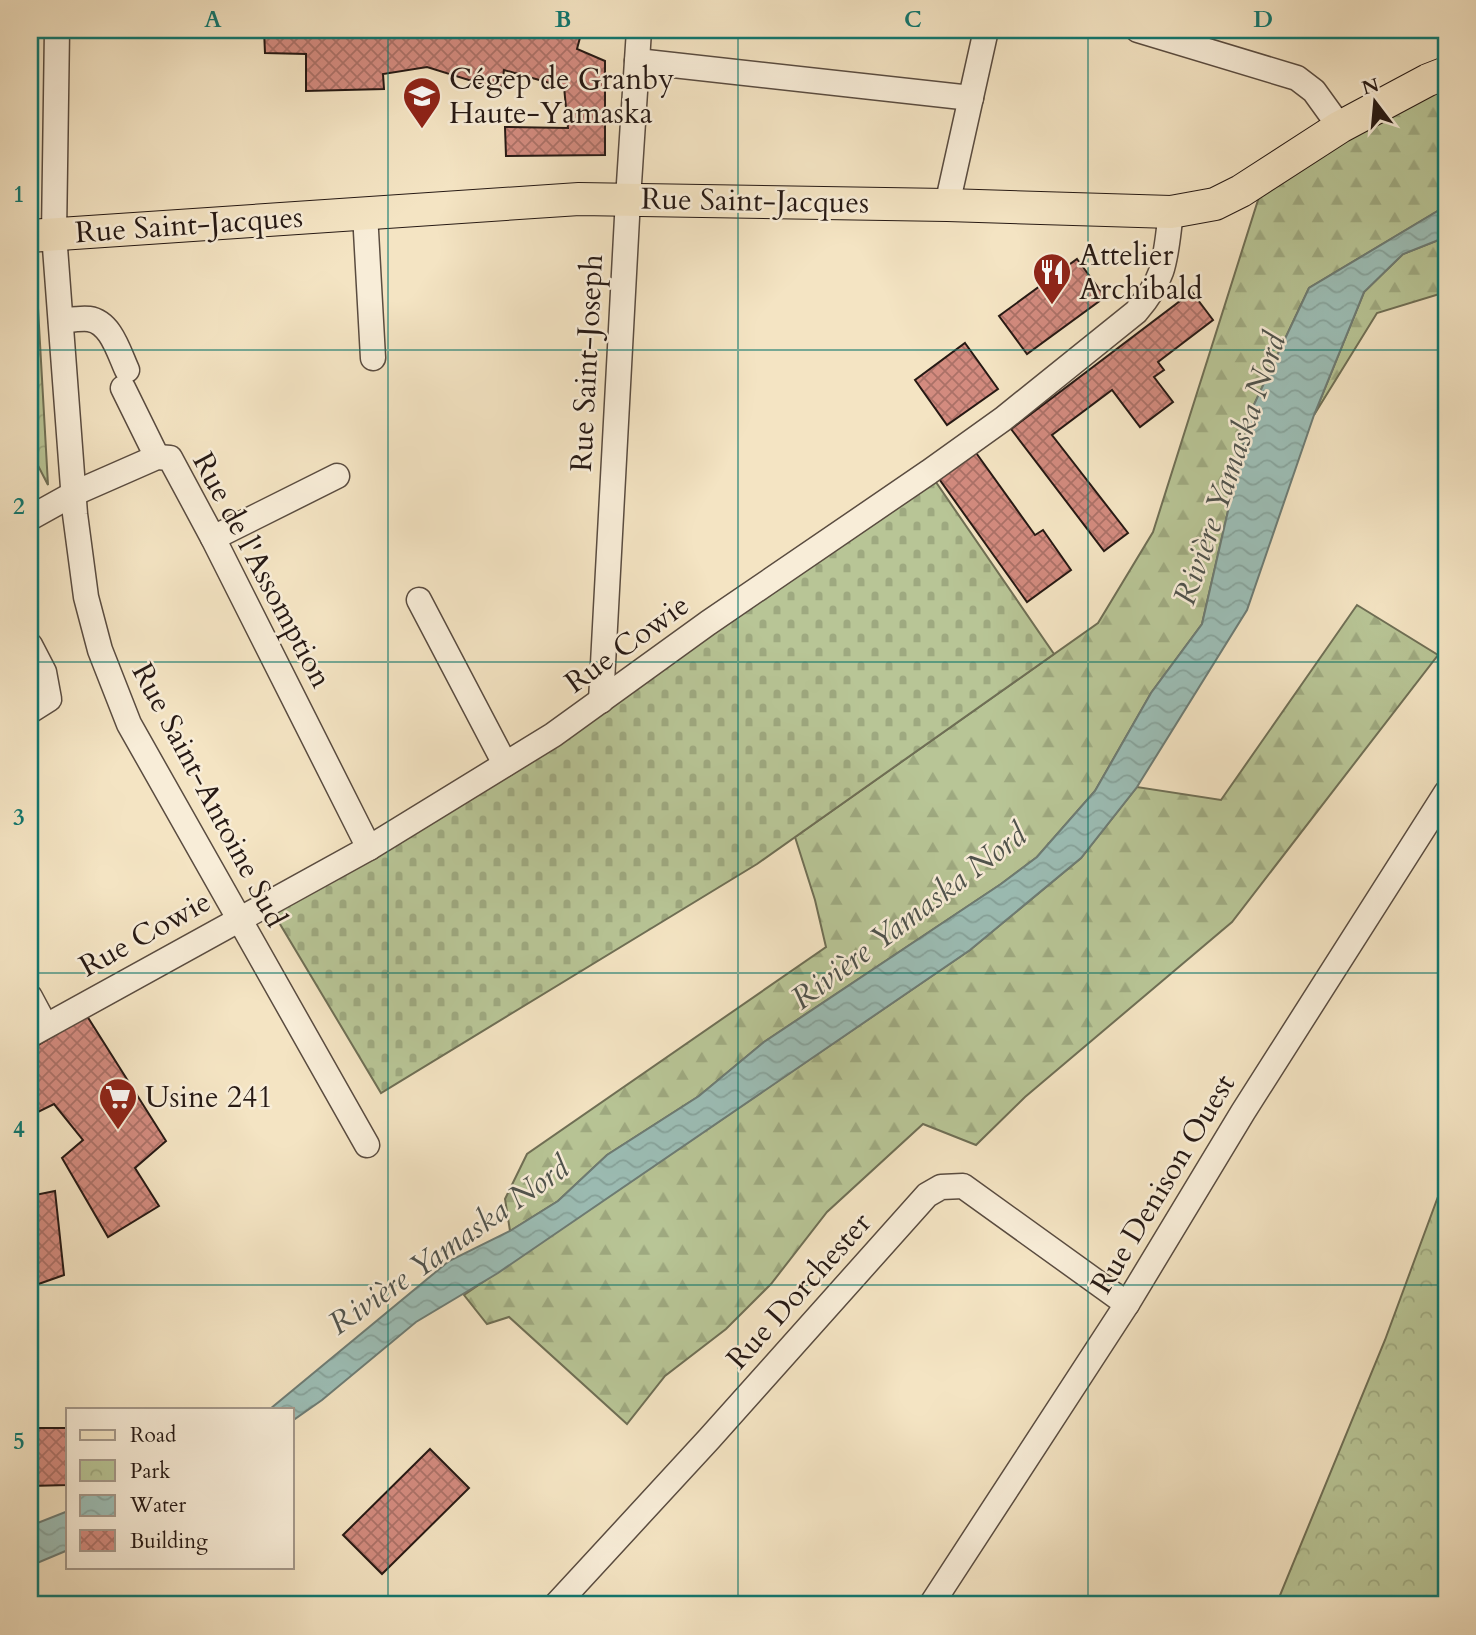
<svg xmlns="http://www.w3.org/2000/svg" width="1476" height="1635" viewBox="0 0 1476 1635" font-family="Cardo,serif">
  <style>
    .forest { fill: url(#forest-firs); stroke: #6f6f55; stroke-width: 2 }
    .cemetery { fill: url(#cemetery-stones); stroke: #6f6f55; stroke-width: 2 }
    .park { fill: url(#park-crowns); stroke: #6f6f55; stroke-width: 2 }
    .water { fill: url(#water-waves); stroke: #6d7c75; stroke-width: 2 }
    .building { fill: url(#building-cross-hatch); stroke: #261914; stroke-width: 2 }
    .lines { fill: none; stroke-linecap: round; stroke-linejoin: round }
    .minor-casing { stroke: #5a4c40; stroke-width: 27 }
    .major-casing { stroke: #261914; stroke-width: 34 }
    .minor { stroke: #f8edd8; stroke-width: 24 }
    .major { stroke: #f4e4c3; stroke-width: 32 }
    .grid { fill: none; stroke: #0f766e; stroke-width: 2; stroke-opacity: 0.55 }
    .labels { text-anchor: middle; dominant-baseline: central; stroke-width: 5; stroke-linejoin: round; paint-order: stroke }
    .poi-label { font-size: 30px; fill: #261914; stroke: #f8edd8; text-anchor: start }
    .street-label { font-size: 30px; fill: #261914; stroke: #f8edd8 }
    .water-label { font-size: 32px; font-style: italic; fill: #4f534d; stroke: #f8edd8 }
    .neatline { fill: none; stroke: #0f766e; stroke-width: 2.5 }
    .grid-label { font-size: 23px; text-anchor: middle; font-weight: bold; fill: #0f766e }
  </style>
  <defs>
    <pattern id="forest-firs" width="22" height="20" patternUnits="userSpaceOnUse" patternTransform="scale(1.75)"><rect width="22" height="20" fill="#b8c596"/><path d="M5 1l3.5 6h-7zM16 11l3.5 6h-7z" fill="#9ea980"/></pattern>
    <pattern id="cemetery-stones" width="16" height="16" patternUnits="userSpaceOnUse" patternTransform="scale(1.75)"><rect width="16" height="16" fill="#b8c596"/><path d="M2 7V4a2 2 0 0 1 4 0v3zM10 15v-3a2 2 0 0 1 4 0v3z" fill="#9ea980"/></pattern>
    <pattern id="park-crowns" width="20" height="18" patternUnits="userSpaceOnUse" patternTransform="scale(1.75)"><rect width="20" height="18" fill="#b8c596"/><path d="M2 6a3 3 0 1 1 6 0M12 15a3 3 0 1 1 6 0" fill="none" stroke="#9ea980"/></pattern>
    <pattern id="water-waves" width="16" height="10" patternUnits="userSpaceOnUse" patternTransform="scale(1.75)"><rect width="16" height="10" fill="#9cbeb6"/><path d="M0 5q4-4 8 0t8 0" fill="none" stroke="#86a39c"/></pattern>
    <pattern id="building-cross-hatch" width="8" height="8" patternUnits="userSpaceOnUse" patternTransform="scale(1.75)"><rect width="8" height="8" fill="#d38b7f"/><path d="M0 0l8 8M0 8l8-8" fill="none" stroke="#ab7167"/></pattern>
  </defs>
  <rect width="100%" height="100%" fill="#f4e4c3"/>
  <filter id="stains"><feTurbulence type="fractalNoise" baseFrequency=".00286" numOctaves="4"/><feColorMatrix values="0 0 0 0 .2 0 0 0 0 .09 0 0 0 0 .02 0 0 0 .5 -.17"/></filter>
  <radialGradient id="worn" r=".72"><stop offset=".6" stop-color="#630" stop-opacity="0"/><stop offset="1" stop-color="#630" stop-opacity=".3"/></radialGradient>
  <g class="forest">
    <path d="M 1446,74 L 1446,206 L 1309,288 L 1251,411 L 1202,624 L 1151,693 L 1095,791 L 1037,857 L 1001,884 L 764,1042 L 699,1096 L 607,1155 L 558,1201 L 510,1231 L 505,1199 L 527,1154 L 826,947 L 815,900 L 795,837 L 1098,623 L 1153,532 L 1265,178 Z"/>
    <path d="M 1446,237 L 1446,292 L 1377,313 L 1314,415 L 1364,292 L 1403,254 Z"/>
    <path d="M 1357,605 L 1438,655 L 1232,922 L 1025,1097 L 976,1145 L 923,1124 L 827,1212 L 771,1284 L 726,1329 L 665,1376 L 627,1424 L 509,1317 L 487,1324 L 464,1295 L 970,950 L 1081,858 L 1137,787 L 1221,800 Z"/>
  </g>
  <path class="cemetery" d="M 929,472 L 1054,654 L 757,864 L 381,1093 L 268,904 L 369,848 Z"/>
  <g class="park">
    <path d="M 38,308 L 48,485 L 30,450 L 30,312 Z"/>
    <path d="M 1446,1175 L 1446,1605 L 1276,1605 L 1385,1340 Z"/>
  </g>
  <g class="water">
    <path d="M 1446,206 L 1446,237 L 1403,254 L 1364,292 L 1314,415 L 1247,610 L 1137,787 L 1081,858 L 970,950 L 498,1273 L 416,1322 L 322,1400 L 292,1421 L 292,1409 L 270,1409 L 449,1261 L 510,1231 L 558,1201 L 607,1155 L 699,1096 L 764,1042 L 1001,884 L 1037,857 L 1095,791 L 1151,693 L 1202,624 L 1251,411 L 1309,288 Z"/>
    <path d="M 68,1511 L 68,1550 L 30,1566 L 30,1526 Z"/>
  </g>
  <g class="building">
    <path d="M 87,30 L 139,30 L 139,35 Z"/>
    <path d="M 264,30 L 582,30 L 577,49 L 605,61 L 605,155 L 506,156 L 505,127 L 568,128 L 564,87 L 504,70 L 501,90 L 427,67 L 383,74 L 384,89 L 306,91 L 306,54 L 265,53 Z"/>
    <path d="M 1077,259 L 1105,297 L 1027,354 L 999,316 Z"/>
    <path d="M 1192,292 L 1213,320 L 1158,362 L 1164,370 L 1154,377 L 1173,402 L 1140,427 L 1112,390 L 1052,435 L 1128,533 L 1104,551 L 1011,429 Z"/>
    <path d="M 965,343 L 998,389 L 947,425 L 915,380 Z"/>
    <path d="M 974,450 L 1035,535 L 1043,530 L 1071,570 L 1027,602 L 937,476 Z"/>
    <path d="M 87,1016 L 166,1141 L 135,1168 L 159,1206 L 108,1237 L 62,1158 L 83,1140 L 54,1104 L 30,1116 L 30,1050 Z"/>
    <path d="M 55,1191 L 64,1275 L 30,1287 L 30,1196 Z"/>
    <path d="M 30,1348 L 31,1428 L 68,1428 L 68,1485 L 30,1486 Z"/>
    <path d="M 430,1449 L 469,1488 L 382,1574 L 343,1535 Z"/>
  </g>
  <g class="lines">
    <defs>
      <g id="minor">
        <path d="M 57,30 L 54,234 L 75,514 L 86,597 L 100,650 L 129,724 L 367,1145"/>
        <path d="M 1138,30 L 1297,78 L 1314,91 L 1340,127"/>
        <path d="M 637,61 L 971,98"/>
        <path d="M 947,205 L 986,30"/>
        <path d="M 365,213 L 373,358"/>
        <path d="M 61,321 C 70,320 80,318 89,319 C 111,322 119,353 127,370"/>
        <path d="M 123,388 L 157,457"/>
        <path d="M 30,518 L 75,493 L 157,457 L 170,458 L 213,538 L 369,848"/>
        <path d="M 213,538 L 337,476"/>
        <path d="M 419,600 L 505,764"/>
        <path d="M 30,645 L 44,672 L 49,699 L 30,711"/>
        <path d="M 601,701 L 628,199 L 639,30"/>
        <path d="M 30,997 L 45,1025"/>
        <path d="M 30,1035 L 369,848 L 553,735 L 708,623 L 929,472 L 1003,419 L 1136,312 C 1167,276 1165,258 1171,212"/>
        <path d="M 556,1605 L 709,1439 L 927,1195 L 941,1187 L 963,1186 L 1127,1304"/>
        <path d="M 931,1605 L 1127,1304 L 1243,1112 L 1446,793"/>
      </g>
      <path id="major" d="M 30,236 L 579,199 L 947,205 L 1171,212 L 1215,204 L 1241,191 L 1340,127 L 1428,80 L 1446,73"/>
    </defs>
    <use href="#minor" class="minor-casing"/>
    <use href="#major" class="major-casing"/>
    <use href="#minor" class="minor"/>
    <use href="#major" class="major"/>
  </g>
  <path class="grid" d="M 388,30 L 388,1605M 738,30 L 738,1605M 1088,30 L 1088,1605M 30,350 L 1446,350M 30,662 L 1446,662M 30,973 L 1446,973M 30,1285 L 1446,1285"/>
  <defs>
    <symbol id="university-pin" viewBox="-11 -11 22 30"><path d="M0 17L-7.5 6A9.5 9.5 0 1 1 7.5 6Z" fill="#8f2418" stroke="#f8edd8"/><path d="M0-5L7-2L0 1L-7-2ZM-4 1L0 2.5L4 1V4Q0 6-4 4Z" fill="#fff"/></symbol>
    <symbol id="restaurant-pin" viewBox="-11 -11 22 30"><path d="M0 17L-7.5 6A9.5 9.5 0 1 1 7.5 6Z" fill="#8f2418" stroke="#f8edd8"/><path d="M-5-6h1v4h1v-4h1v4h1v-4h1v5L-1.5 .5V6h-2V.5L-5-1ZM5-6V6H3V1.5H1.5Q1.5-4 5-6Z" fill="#fff"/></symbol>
    <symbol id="supermarket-pin" viewBox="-11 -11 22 30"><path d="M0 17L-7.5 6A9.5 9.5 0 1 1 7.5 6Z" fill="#8f2418" stroke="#f8edd8"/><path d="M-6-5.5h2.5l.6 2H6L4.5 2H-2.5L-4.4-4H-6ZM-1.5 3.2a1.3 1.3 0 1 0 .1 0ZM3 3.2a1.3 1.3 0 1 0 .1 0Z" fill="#fff"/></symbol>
  </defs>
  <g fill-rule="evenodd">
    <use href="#university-pin" x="400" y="74" width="44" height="60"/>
    <use href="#restaurant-pin" x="1030" y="250" width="44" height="60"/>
    <use href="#supermarket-pin" x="96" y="1075" width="44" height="60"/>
  </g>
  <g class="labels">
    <g class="poi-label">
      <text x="449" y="79">Cégep de Granby<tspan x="449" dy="34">Haute-Yamaska</tspan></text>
      <text x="1079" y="255">Attelier<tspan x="1079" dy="34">Archibald</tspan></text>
      <text x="145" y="1097">Usine 241</text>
    </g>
    <g class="street-label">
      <text transform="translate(755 201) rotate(1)">Rue Saint-Jacques</text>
      <text transform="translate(189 225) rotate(-4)">Rue Saint-Jacques</text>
      <text transform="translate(587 363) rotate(-87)">Rue Saint-Joseph</text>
      <text transform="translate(262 570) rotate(62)">Rue de l'Assomption</text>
      <text transform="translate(627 644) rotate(-36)">Rue Cowie</text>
      <text transform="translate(209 795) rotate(62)">Rue Saint-Antoine Sud</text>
      <text transform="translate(145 934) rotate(-29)">Rue Cowie</text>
      <text transform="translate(1163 1184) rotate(-59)">Rue Denison Ouest</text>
      <text transform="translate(799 1291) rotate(-48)">Rue Dorchester</text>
    </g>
    <g class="water-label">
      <text transform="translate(1230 469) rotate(-71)">Rivière Yamaska Nord</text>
      <text transform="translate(909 917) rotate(-37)">Rivière Yamaska Nord</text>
      <text transform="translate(449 1246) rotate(-35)">Rivière Yamaska Nord</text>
    </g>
  </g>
  <rect width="1476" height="1635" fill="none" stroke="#f4e4c3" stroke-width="77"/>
  <rect x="66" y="1408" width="228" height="161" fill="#f8edd8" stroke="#a4988a" stroke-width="2"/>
  <rect x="80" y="1430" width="35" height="10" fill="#f4e4c3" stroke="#a4988a" stroke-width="2"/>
  <text x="130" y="1442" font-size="21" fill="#261914">Road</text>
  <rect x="80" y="1460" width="35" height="21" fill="url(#park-crowns)" stroke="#a4988a" stroke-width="2"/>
  <text x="130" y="1478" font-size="21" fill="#261914">Park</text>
  <rect x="80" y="1495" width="35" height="21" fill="url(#water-waves)" stroke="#a4988a" stroke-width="2"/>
  <text x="130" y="1512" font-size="21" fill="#261914">Water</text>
  <rect x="80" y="1530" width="35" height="21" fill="url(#building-cross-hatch)" stroke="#a4988a" stroke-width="2"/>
  <text x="130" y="1548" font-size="21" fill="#261914">Building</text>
  <g transform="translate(1375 102) rotate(344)" stroke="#f8edd8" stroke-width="5" paint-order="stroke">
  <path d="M0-5L12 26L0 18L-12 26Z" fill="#261914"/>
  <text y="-10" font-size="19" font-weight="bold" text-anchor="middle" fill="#261914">N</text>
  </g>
  <rect x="38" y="38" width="1400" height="1558" class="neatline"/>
  <g class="grid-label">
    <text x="213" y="27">A</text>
    <text x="563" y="27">B</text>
    <text x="913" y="27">C</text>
    <text x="1263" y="27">D</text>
    <text x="19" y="202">1</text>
    <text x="19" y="514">2</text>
    <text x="19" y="825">3</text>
    <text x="19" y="1137">4</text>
    <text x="19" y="1449">5</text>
  </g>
  <rect width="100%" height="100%" filter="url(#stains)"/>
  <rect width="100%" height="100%" fill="url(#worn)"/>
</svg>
